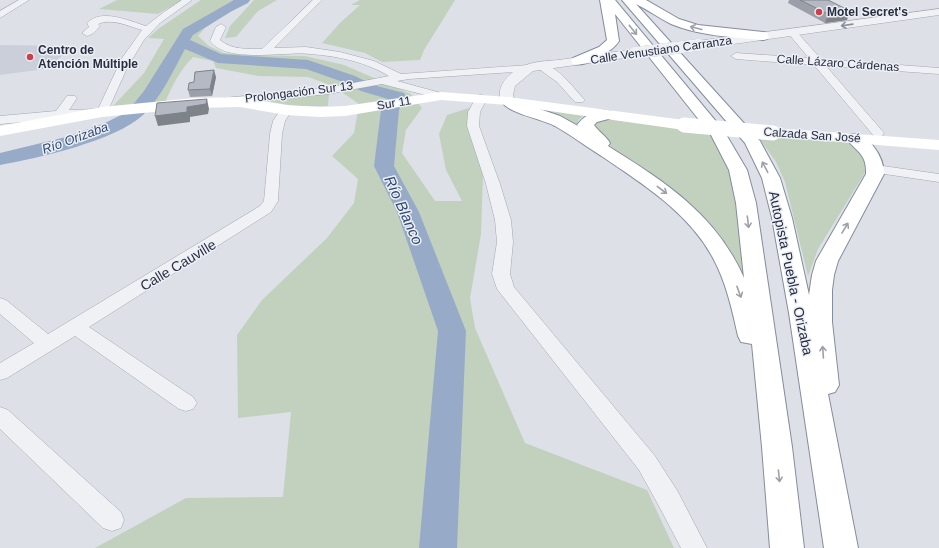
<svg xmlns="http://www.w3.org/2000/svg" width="939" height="548" viewBox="0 0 939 548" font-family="Arial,sans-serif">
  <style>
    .built { fill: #cbcfd9 }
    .green { fill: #c1d1be }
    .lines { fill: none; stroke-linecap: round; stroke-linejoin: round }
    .river { fill: #97abc8; fill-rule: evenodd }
    .minor-casing { stroke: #a2a7b1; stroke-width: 1 }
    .tertiary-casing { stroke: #a2a7b1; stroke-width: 1 }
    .motorway-casing { stroke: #848c9e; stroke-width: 2 }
    .minor { fill: #f0f1f5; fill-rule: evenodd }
    .tertiary { fill: #f0f1f5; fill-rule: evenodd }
    .secondary { fill: #fff; fill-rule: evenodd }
    .motorway { fill: #fff; fill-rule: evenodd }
    .tertiary-bridge-casing { stroke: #a2a7b1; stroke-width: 12; stroke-linecap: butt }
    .tertiary-bridge { stroke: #f0f1f5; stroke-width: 12 }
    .secondary-bridge { stroke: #fff; stroke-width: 15 }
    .wall { fill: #9b9fa9 }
    .shaded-wall { fill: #7e8289 }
    .building { fill: #b4b9c4; stroke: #7e8289 }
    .oneway { stroke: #8b8f9a }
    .oneway2 { stroke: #9da0a8 }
    .poi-dot { fill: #d03e49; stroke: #eceff5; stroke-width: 1.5 }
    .labels { text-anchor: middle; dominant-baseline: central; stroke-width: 3; stroke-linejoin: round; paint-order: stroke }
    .far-poi-label { font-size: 12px; font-weight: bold; fill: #262d3e; stroke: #eceff5; text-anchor: start }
    .far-street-label { font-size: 12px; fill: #262d3e; stroke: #eceff5 }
    .far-water-label { font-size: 13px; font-style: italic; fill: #304872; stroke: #eceff5 }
    .street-label { font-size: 14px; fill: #262d3e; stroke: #eceff5 }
    .water-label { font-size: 15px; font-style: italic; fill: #304872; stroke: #eceff5 }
  </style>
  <rect width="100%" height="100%" fill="#dde0e7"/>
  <path class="built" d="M 0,45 L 75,46 L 45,69 L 0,75 Z"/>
  <g class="green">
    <path d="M 117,0 L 182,0 L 158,14 L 99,9 Z"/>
    <path d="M 201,0 L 251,0 L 218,19 L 205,28 L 198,36 L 209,46 L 224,53 L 243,55 L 305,56 L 344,65 L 411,94 L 422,108 L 406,130 L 402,153 L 435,201 L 462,201 L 446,170 L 439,134 L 447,115 L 472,107 L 467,123 L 483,175 L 481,234 L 470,298 L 475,328 L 525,443 L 647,490 L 674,548 L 95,548 L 186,498 L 283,497 L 291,412 L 238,418 L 237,335 L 262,300 L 327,238 L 354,203 L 358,179 L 332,156 L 354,133 L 359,104 L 333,86 L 308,77 L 258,76 L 216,68 L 213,61 L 193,57 C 181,69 171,87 165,103 L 113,106 L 144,73 L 164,39 L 148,38 L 158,29 Z"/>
    <path d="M 254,0 L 277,0 L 258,11 L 236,37 L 225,38 L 230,26 Z"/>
    <path d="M 360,0 L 455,0 L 424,50 L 420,60 L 382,62 L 365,53 L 322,43 L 340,23 L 360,5 L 351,5 Z"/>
    <path d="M 322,92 L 329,94 L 328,106 L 295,106 L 254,99 Z"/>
    <path d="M 524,107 L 583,116 L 578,120 L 578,127 Z"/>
    <path d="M 604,119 L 710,131 L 734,183 L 748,291 L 668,187 L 610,146 L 593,132 L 592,122 Z"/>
    <path d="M 757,135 L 851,142 C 861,149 865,159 866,171 L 818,249 L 808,276 L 785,182 L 776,162 Z"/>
  </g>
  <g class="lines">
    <path class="river" d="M 234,0 L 250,0 L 248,3 L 232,11 L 193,35 L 190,40 L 221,54 L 308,60 L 355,76 L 373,85 L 404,93 L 406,97 L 399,110 L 394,166 L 419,212 L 466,331 L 457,548 L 419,548 L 438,331 L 397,212 L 374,166 L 381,110 L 388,99 L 361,91 L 343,82 L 306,69 L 218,63 L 185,49 C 173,71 161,98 143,115 C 115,141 38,158 0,165 L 0,153 L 66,137 L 105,123 L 121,115 L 131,107 L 144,91 L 183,29 Z"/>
    <defs>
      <g id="minor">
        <path d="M 19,0 L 29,0 L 0,18 L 0,11 Z"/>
        <path d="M 182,0 L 192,0 L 160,23 L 144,40 L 127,68 L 106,115 L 0,124 L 0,116 L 56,111 L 67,96 L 75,96 L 77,98 L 69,110 L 98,109 L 122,58 L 142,30 C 128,26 112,18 98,24 L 100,26 C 97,30 92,35 87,36 L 82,33 L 89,27 L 87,23 C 102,8 129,21 146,26 L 164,12 Z"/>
        <path d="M 313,0 L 322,0 L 274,48 L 306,47 L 340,52 L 374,61 L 401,74 L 529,65 L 534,68 L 529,71 L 409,79 L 397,81 L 445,94 L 447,96 L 445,98 L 441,99 L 382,84 L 328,94 L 224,104 L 220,103 L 218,101 L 220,99 L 224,98 L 328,88 L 389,76 C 366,62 338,56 310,54 C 284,51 227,64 210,41 L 216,27 L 221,24 L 226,27 L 220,40 C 232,50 247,49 262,49 Z"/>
        <path d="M 792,29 L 795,30 L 821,59 L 939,68 L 939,74 L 826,66 L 884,133 L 882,136 L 874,136 L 814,65 L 736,59 L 731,56 L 736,53 L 809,58 L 787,32 Z"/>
        <path d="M 543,64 C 559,68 572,86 583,98 L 585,100 L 583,102 L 575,102 L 557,82 L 539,69 L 538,67 L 539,65 Z"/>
        <path d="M 481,95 L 485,96 L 487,98 L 480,112 L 479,126 L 500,184 L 511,220 L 513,242 L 510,274 L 514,287 L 655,456 L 678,492 L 707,548 L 681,548 L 660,508 L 639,470 L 497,289 L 492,274 L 497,242 L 495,220 L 486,184 L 467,126 L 468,112 L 477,96 Z"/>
        <path d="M 286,106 L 290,107 L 292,110 L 285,121 L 282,134 L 278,201 L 271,212 L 89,327 L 193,397 L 197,403 L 193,409 L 186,411 L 179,409 L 75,336 L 7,378 L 0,380 L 0,363 L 34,343 L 0,314 L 0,298 L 6,300 L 48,334 L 260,206 L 264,201 L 270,134 L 273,121 L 282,107 Z"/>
        <path d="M 876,165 L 939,174 L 939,182 L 871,172 L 869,169 L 871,166 Z"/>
        <path d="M 0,407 L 8,410 L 121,512 L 124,520 L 121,528 L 112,531 L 103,528 L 0,429 Z"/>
      </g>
      <g id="tertiary">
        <path d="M 939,9 L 939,15 L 698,49 L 694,48 L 692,45 L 694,42 L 698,41 Z"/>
        <path d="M 635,49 L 639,50 L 641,53 L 639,56 L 533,71 L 515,86 L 513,95 L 515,101 L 513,104 L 508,105 L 503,104 C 492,88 511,70 526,65 C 536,61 548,61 559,60 C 584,56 610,53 635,49 Z"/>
      </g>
      <g id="motorway">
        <path d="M 600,0 L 615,0 L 724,131 L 747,170 L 756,203 L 792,447 L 804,548 L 770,548 L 762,447 L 752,344 L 741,342 L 738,336 C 732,309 726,282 713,258 C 689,213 644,185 603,157 C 587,147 571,135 555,126 C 540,118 509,114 501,101 L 503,98 L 508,97 L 513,98 L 519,102 L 560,116 L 578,126 L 577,125 C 585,114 599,108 612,112 L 615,115 L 612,118 L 597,122 L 594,125 C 599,132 606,136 610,143 L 608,146 C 665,182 716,214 744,278 L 736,203 L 729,170 L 711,135 L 615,14 L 619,41 C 612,52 587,67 573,64 L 571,61 L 573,58 L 599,47 L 607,40 Z"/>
        <path d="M 622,0 L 646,0 L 679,19 L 698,25 L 763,32 L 767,33 L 769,36 L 767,39 L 763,40 C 732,37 700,36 671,24 C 659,18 648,10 636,4 L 760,141 L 780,178 L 792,218 L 809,295 L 812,275 L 816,261 L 866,174 C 867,153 856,152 846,138 L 848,135 C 868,130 884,157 884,174 L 838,261 L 834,275 L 832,290 L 832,322 L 839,385 L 835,392 L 828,394 L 858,548 L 824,548 L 789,313 L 772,218 L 762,178 L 745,143 Z"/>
      </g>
    </defs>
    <use href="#minor" class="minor-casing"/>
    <use href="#tertiary" class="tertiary-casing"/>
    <use href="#motorway" class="motorway-casing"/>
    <use href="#minor" class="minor"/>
    <use href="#tertiary" class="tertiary"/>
    <g class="secondary">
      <path d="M 441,92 L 508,97 L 684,120 L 690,122 L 692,125 L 690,128 L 684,130 L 508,105 L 441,100 L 345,116 L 320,117 L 286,115 L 240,107 L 194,108 L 102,117 L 0,136 L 0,126 L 102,107 L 194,98 L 240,97 L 286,105 L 320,107 L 345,106 Z"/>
      <path d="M 773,128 L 939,140 L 939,150 L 767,136 L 765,133 L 767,130 Z"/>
    </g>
    <use href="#motorway" class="motorway"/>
    <defs>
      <path id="tertiary-bridge" d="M 635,53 L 698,45"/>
    </defs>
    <use href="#tertiary-bridge" class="tertiary-bridge-casing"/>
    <use href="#tertiary-bridge" class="tertiary-bridge"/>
    <path class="secondary-bridge" d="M 684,125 L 773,133"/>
  </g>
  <g class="wall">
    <path d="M 789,0 L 828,0 L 847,20 L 825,23 L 788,3 Z"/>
    <path d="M 216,77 L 212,96 L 190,97 L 188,90 Z"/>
  </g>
  <g class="shaded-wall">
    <path d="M 850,11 L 847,20 L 825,23 L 828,14 Z"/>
    <path d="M 214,70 L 216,77 L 212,96 L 210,89 Z"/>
    <path d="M 207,99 L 209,109 L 208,114 L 190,117 L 190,122 L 158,126 L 155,116 L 187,107 Z"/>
  </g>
  <g class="building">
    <path d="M 800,0 L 828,0 L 850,11 L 828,14 Z"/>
    <path d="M 214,70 L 210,89 L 188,90 L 189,83 L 194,82 L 195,72 Z"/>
    <path d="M 207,99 L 206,104 L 187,107 L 187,112 L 155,116 L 157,103 Z"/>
  </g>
  <defs><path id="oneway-shaft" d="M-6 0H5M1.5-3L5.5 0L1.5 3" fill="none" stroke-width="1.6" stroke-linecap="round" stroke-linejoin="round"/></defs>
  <use class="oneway" href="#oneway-shaft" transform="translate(847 25) rotate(172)"/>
  <g class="oneway2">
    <use href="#oneway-shaft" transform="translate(696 28) rotate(-166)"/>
    <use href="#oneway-shaft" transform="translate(633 30) rotate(51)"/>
    <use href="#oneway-shaft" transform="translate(765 167) rotate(-118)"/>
    <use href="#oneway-shaft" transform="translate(662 190) rotate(37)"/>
    <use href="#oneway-shaft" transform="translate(748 222) rotate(83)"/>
    <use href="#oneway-shaft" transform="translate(845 228) rotate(-59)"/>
    <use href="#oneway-shaft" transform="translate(739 292) rotate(70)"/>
    <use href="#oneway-shaft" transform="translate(823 352) rotate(-94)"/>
    <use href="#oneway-shaft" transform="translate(779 476) rotate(84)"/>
  </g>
  <g class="poi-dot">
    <circle cx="819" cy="12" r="4"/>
    <circle cx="30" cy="57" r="4"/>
  </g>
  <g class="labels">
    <g class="far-poi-label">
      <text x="827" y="12">Motel Secret's</text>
      <text x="38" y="50">Centro de<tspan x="38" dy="14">Atención Múltiple</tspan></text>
    </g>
    <g class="far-street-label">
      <text transform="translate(661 50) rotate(-8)">Calle Venustiano Carranza</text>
      <text transform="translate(838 63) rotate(4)">Calle Lázaro Cárdenas</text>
      <text transform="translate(299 92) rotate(-7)">Prolongación Sur 13</text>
      <text transform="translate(394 103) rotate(-9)">Sur 11</text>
      <text transform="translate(812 135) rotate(4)">Calzada San José</text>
    </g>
    <g class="far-water-label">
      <text transform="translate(75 138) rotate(-20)">Río Orizaba</text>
    </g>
    <g class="street-label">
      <text transform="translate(178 265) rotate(-31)">Calle Cauville</text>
      <text transform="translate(791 273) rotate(78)">Autopista Puebla - Orizaba</text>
    </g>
    <g class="water-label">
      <text transform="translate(404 210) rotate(66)">Río Blanco</text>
    </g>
  </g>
</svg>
